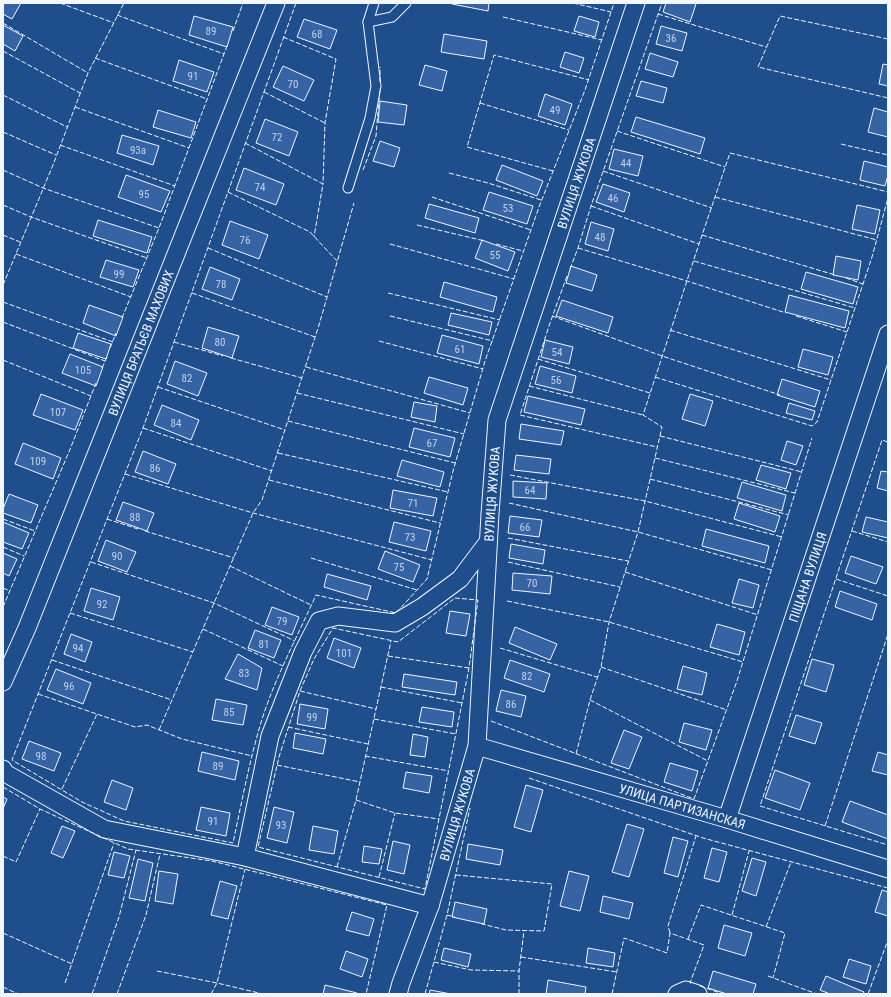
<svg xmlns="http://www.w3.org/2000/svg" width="891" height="997" viewBox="0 0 891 997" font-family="'Roboto Condensed',sans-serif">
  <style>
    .building { fill: #3563a3; stroke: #f2f6ff }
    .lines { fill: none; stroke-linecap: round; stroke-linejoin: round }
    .service-casing { stroke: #f2f6ff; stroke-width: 11 }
    .minor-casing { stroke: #f2f6ff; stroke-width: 19 }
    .service { stroke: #1f4e8c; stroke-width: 9 }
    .minor { stroke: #1f4e8c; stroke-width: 17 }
    .fence { stroke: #f2f6ff; stroke-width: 1; stroke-dasharray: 5 2; stroke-linecap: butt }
    .labels { text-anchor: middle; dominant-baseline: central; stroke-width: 3; stroke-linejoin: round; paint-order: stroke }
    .number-label { font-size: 11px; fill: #c3d1e8 }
    .street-label { font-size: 13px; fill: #f2f6ff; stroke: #1f4e8c }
  </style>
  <rect width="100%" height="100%" fill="#1f4e8c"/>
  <g class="building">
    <path d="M 3,3 L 21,3 L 12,19 L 3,14 Z"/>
    <path d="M 452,3 L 489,3 L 488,11 L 452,4 Z"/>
    <path d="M 666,3 L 693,3 L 696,4 L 690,22 L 663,12 Z"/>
    <path d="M 194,16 L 233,27 L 227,47 L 189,35 Z"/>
    <path d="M 579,16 L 599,22 L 595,37 L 574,31 Z"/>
    <path d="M 304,19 L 337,30 L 330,49 L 297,37 Z"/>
    <path d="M 3,25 L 23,36 L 15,51 L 3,44 Z"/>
    <path d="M 661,26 L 687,33 L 682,51 L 656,44 Z"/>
    <path d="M 444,34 L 487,41 L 484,59 L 441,52 Z"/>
    <path d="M 565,52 L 584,58 L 579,73 L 560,67 Z"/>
    <path d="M 650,53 L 678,62 L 673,77 L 645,69 Z"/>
    <path d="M 179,60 L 214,72 L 207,92 L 173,81 Z"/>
    <path d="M 883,64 L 888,65 L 888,86 L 879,84 Z"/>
    <path d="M 425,65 L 447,71 L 442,91 L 419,85 Z"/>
    <path d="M 283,66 L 314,80 L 304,101 L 273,87 Z"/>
    <path d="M 641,81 L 667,88 L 663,103 L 636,96 Z"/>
    <path d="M 545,94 L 572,104 L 565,125 L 538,116 Z"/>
    <path d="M 380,101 L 407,105 L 404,125 L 378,122 Z"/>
    <path d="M 874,108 L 888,112 L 888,137 L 868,132 Z"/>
    <path d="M 158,110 L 196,122 L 191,138 L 153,127 Z"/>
    <path d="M 636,117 L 705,138 L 700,154 L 631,132 Z"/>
    <path d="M 265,119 L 298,132 L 289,156 L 256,143 Z"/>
    <path d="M 122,135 L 159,146 L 153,165 L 117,153 Z"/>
    <path d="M 380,141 L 400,148 L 394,167 L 373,161 Z"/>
    <path d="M 614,149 L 643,156 L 638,176 L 609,169 Z"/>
    <path d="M 864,161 L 888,167 L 888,175 L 885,186 L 860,180 Z"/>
    <path d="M 502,165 L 543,181 L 537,196 L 496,180 Z"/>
    <path d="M 244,168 L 284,184 L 276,205 L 236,190 Z"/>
    <path d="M 126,175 L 170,191 L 161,212 L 118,197 Z"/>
    <path d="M 603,184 L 630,193 L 624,212 L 596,202 Z"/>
    <path d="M 489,192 L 533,206 L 527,224 L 483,210 Z"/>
    <path d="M 429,204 L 479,218 L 475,233 L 425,218 Z"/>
    <path d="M 857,205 L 880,210 L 875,234 L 852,229 Z"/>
    <path d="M 98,220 L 152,237 L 147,253 L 93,236 Z"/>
    <path d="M 230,221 L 268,235 L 259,259 L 222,245 Z"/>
    <path d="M 591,222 L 614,229 L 608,251 L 585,244 Z"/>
    <path d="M 482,240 L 515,252 L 508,271 L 475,258 Z"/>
    <path d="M 836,256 L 861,261 L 858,280 L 833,275 Z"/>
    <path d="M 106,260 L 139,270 L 133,287 L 100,277 Z"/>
    <path d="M 571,266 L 597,275 L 592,291 L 566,283 Z"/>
    <path d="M 210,267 L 240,279 L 232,300 L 202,289 Z"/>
    <path d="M 806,272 L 858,287 L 853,304 L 801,289 Z"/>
    <path d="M 444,282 L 497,297 L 493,312 L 440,297 Z"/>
    <path d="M 789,295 L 849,311 L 845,328 L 785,312 Z"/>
    <path d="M 562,300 L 613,317 L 608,333 L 556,316 Z"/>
    <path d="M 89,305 L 123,317 L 116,336 L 83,323 Z"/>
    <path d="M 451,313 L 492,322 L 489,335 L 448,325 Z"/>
    <path d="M 208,327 L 239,336 L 232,358 L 202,348 Z"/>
    <path d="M 78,333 L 111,344 L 106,359 L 73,348 Z"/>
    <path d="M 442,335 L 483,346 L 479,364 L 437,353 Z"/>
    <path d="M 545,340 L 573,347 L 569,364 L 541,357 Z"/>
    <path d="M 803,349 L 833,357 L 828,375 L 798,367 Z"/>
    <path d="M 70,354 L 103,367 L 96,386 L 62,373 Z"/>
    <path d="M 175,361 L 207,373 L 198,396 L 167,384 Z"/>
    <path d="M 540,366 L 576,376 L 572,393 L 535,384 Z"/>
    <path d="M 429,377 L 468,388 L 463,405 L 424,393 Z"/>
    <path d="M 782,379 L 820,391 L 815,407 L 777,395 Z"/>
    <path d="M 41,394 L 83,410 L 75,430 L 33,415 Z"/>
    <path d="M 690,394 L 713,401 L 705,426 L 682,419 Z"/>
    <path d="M 528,396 L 585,409 L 581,425 L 524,412 Z"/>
    <path d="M 414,402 L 437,406 L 435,422 L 411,417 Z"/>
    <path d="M 789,403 L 815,411 L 812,420 L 786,413 Z"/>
    <path d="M 162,405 L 199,420 L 191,440 L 154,425 Z"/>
    <path d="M 521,424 L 564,431 L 561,445 L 519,439 Z"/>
    <path d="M 414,428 L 455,438 L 450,457 L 409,447 Z"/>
    <path d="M 787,441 L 803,446 L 796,465 L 781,460 Z"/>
    <path d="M 23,443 L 61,458 L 53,479 L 15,464 Z"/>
    <path d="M 143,451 L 176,464 L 168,484 L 135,472 Z"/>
    <path d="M 516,455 L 551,459 L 549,474 L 514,470 Z"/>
    <path d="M 402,460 L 444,472 L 440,487 L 397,476 Z"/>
    <path d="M 761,465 L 791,473 L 786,489 L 756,480 Z"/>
    <path d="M 881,471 L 888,472 L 888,491 L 877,488 Z"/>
    <path d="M 513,481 L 547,483 L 546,499 L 513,497 Z"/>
    <path d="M 742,482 L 786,495 L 782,511 L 737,498 Z"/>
    <path d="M 393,490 L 437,498 L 433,516 L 390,508 Z"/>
    <path d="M 9,494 L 38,505 L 31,523 L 3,513 L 3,509 Z"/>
    <path d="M 123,502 L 154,513 L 147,531 L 116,520 Z"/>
    <path d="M 739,503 L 780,516 L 775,532 L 734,519 Z"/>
    <path d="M 510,516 L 542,520 L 539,537 L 508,533 Z"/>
    <path d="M 866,517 L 888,522 L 888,538 L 862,532 Z"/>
    <path d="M 3,522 L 29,533 L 22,549 L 3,542 Z"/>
    <path d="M 394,522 L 431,531 L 426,551 L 389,542 Z"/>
    <path d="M 706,529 L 769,546 L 765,563 L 702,546 Z"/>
    <path d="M 106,540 L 136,552 L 127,572 L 98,561 Z"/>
    <path d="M 511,544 L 545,550 L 543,564 L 509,558 Z"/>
    <path d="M 385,551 L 420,565 L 413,582 L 378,569 Z"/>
    <path d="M 3,553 L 17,559 L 9,576 L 3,573 Z"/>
    <path d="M 851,556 L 883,567 L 876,584 L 845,573 Z"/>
    <path d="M 513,573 L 552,576 L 550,594 L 512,590 Z"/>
    <path d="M 327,574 L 371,586 L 367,600 L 324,587 Z"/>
    <path d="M 739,579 L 759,585 L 753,608 L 732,603 Z"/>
    <path d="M 91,588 L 120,597 L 113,620 L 84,611 Z"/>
    <path d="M 840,591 L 877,604 L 872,620 L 835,607 Z"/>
    <path d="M 272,607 L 299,617 L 292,635 L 265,625 Z"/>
    <path d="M 450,611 L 470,614 L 466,636 L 446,633 Z"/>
    <path d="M 717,624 L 745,632 L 739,655 L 710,647 Z"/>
    <path d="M 515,627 L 557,644 L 550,660 L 509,643 Z"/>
    <path d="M 255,630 L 281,640 L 274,658 L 248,648 Z"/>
    <path d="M 71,634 L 92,642 L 85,662 L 64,654 Z"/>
    <path d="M 334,638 L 361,648 L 354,668 L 327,658 Z"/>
    <path d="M 238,654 L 262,668 L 257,690 L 225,679 Z"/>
    <path d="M 812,659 L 834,665 L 826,692 L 804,685 Z"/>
    <path d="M 510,660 L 550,674 L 544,692 L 504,678 Z"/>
    <path d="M 683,666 L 707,673 L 702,695 L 677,689 Z"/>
    <path d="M 56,669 L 91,683 L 83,704 L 47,690 Z"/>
    <path d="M 404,674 L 457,682 L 455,695 L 402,687 Z"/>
    <path d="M 501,690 L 526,696 L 521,717 L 496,711 Z"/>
    <path d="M 216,699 L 247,705 L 243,725 L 212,720 Z"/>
    <path d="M 300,704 L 328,709 L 325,729 L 297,724 Z"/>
    <path d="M 422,707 L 454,712 L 452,727 L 419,722 Z"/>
    <path d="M 796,715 L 822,723 L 815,744 L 789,736 Z"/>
    <path d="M 684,723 L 712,730 L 706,750 L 679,742 Z"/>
    <path d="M 624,730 L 642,737 L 629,769 L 611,763 Z"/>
    <path d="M 295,733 L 326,739 L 323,754 L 293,748 Z"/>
    <path d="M 413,734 L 428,737 L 425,757 L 410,755 Z"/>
    <path d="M 29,741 L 61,753 L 54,771 L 22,759 Z"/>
    <path d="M 202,752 L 239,761 L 235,780 L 198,771 Z"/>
    <path d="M 878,752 L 888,755 L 888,775 L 872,771 Z"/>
    <path d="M 670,763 L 698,771 L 692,791 L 664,782 Z"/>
    <path d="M 775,770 L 810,783 L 800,810 L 765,798 Z"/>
    <path d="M 406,772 L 432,776 L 429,793 L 403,788 Z"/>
    <path d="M 112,780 L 133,788 L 126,810 L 104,802 Z"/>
    <path d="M 526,785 L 543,790 L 531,832 L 514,827 Z"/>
    <path d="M 3,797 L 7,799 L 3,809 Z"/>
    <path d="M 850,801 L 888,815 L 888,839 L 842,822 Z"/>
    <path d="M 201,807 L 230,813 L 226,836 L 196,830 Z"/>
    <path d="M 274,807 L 294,812 L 287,843 L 267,838 Z"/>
    <path d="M 627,824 L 644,829 L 629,877 L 612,872 Z"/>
    <path d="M 62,826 L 75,831 L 63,858 L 51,853 Z"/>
    <path d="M 313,826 L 338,831 L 334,854 L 309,850 Z"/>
    <path d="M 673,837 L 688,841 L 678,877 L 664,873 Z"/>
    <path d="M 393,841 L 410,845 L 404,874 L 387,870 Z"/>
    <path d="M 468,844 L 503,850 L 500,865 L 466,859 Z"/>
    <path d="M 364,846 L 382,849 L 379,864 L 362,862 Z"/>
    <path d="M 712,848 L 727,852 L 719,882 L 704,878 Z"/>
    <path d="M 114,852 L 130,856 L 124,878 L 108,875 Z"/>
    <path d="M 752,858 L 766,862 L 756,896 L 742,891 Z"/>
    <path d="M 138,859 L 153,863 L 145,901 L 129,898 Z"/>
    <path d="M 159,871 L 178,874 L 173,904 L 155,901 Z"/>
    <path d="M 569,871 L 589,876 L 580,911 L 560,906 Z"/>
    <path d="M 220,881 L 237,886 L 228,919 L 211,915 Z"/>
    <path d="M 882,890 L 888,892 L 888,916 L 875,912 Z"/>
    <path d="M 603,896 L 633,903 L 629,919 L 600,912 Z"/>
    <path d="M 455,902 L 487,909 L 484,924 L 452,917 Z"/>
    <path d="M 352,912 L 374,919 L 369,936 L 346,930 Z"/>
    <path d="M 724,925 L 752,933 L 745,956 L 718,948 Z"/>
    <path d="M 444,948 L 471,954 L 468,967 L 441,960 Z"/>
    <path d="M 588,948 L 615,953 L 613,967 L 586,963 Z"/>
    <path d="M 346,951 L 368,959 L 362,977 L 340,969 Z"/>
    <path d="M 849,959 L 871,966 L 866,984 L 843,977 Z"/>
    <path d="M 713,971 L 756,984 L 753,994 L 727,994 L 708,988 Z"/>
    <path d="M 826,976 L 864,992 L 863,994 L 830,994 L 820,990 Z"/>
    <path d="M 548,980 L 586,987 L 585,994 L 546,994 Z"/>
    <path d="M 325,985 L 357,993 L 357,994 L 323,994 Z"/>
    <path d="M 430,990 L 451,994 L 429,994 Z"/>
  </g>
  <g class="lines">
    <defs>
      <g id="service">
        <path d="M 368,22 L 392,17 L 406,3"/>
        <path d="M 348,188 L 370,118 L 376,86 L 368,22 L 374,3"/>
      </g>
      <g id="minor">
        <path id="s1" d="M 3,682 L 27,628 L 276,3"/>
        <path id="s2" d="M 477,746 L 727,819 L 888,869"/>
        <path d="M 3,769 L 5,773 L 104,829 L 245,857 L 430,906"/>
        <path id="s3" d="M 727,819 L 888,334"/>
        <path d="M 245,857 L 270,736 L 303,652 L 319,621 L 338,616 L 395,623 L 422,607 L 460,579 L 488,542"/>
        <path id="s4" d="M 398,994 L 401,983 L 430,906 L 477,746 L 490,514 L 497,420 L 636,3"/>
        <path d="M 677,994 L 686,990 L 698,994"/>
      </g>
    </defs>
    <use href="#service" class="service-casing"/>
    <use href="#minor" class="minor-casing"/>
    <use href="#service" class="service"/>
    <use href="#minor" class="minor"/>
    <g class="fence">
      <path d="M 60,3 L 114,23"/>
      <path d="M 296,3 L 143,428 L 12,760 L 82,802 L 124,821 L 233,843 C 242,801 250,757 263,716 C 277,674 298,635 316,595 L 396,613 L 427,579 L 453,471 L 485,361 L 539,207 L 585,90 L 614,3"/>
      <path d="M 573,3 L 611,12"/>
      <path d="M 658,14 L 766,47"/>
      <path d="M 117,15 L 224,54"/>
      <path d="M 503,17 L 602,40"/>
      <path d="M 3,23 L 88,73"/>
      <path d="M 233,31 L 243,3"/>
      <path d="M 283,37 L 336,59 L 325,123 L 323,184"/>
      <path d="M 888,39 L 780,16 L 758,67 L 888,98"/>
      <path d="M 3,51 L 80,93"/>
      <path d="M 95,58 L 207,99"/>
      <path d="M 380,82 L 380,67"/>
      <path d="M 264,92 L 325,123"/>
      <path d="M 3,95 L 67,127"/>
      <path d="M 480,103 L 569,130"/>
      <path d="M 75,107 L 189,148"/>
      <path d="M 617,131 L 725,167"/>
      <path d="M 3,132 L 56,155"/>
      <path d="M 245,143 L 323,184 L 314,237"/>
      <path d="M 841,144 L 888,155"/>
      <path d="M 60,145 L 175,186"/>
      <path d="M 3,170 L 43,188 L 159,228"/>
      <path d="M 363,170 L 376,136 L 380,88"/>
      <path d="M 553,171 L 467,147 L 494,55 L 589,80"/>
      <path d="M 603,171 L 712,208"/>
      <path d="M 449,173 L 488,183 L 541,200"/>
      <path d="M 228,192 L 310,232 L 337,261"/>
      <path d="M 432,197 L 531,230"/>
      <path d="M 715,197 L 877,240"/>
      <path d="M 3,205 L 31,217 L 147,258"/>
      <path d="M 591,206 L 699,244"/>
      <path d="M 417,225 L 485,241"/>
      <path d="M 3,235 L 20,242"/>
      <path d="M 702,235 L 835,275"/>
      <path d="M 390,244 L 514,279"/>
      <path d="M 496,244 L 523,251"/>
      <path d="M 208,248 L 327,297"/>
      <path d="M 578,248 L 687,281 L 786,313"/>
      <path d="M 16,254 L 131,297"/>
      <path d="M 694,261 L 855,308"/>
      <path d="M 570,269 L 578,248 L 591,206 L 662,3"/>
      <path d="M 567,276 L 550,323 L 520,415 L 657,447"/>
      <path d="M 846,278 L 863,284"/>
      <path d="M 3,285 L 53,165 L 88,73 L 124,3"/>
      <path d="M 192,293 L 315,337"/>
      <path d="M 388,293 L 500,320"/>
      <path d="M 3,302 L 113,342"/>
      <path d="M 390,316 L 493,341"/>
      <path d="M 552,316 L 662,356 L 780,395"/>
      <path d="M 796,316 L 847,332"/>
      <path d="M 122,318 L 159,228 L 227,46"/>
      <path d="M 3,322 L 105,361"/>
      <path d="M 670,330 L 831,380"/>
      <path d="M 379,341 L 483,369"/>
      <path d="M 174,342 L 223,356"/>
      <path d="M 110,348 L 116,333"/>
      <path d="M 231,358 L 302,378"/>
      <path d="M 538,359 L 650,393"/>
      <path d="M 3,360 L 91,396"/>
      <path d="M 306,367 L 470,413"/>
      <path d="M 102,368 L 107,357"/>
      <path d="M 655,377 L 812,426 L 817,422 L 872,257 L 888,198"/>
      <path d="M 529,386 L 643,415"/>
      <path d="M 158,387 L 285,430"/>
      <path d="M 297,393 L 464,434"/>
      <path d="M 288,421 L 455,463"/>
      <path d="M 143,428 L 272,471"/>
      <path d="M 660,436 L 802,472"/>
      <path d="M 888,442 L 882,440 L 760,806 L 888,845"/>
      <path d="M 278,453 L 448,492"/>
      <path d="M 655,458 L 795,493"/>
      <path d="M 125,474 L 253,513 L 432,560"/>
      <path d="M 510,475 L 645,501 L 782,537"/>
      <path d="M 650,479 L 789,515"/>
      <path d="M 269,480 L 440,523"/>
      <path d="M 509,503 L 638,532 L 772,570"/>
      <path d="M 3,519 L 35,531"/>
      <path d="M 107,519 L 138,529"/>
      <path d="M 145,531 L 234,558"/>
      <path d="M 852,531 L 888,542"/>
      <path d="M 508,538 L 628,561"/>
      <path d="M 3,547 L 24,556"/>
      <path d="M 311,558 L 417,590"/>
      <path d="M 91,562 L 214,603 L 295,641"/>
      <path d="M 508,562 L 620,587"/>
      <path d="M 230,566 L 311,605"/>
      <path d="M 625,572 L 758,615"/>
      <path d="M 836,579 L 888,596"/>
      <path d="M 3,588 L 10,591"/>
      <path d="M 455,598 L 478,600 L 469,668 L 425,889 L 258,847 L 279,757 L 300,691 L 314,659 L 333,628 L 398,642 Z"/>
      <path d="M 507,601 L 609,622 L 743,662"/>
      <path d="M 3,607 L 71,447 L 96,383"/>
      <path d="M 70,613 L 193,652"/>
      <path d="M 203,629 L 283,666"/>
      <path d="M 500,648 L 597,677"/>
      <path d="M 388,656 L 469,668"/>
      <path d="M 52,660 L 172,700"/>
      <path d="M 601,667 L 727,710"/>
      <path d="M 381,687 L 462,703"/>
      <path d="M 300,691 L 376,709"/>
      <path d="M 38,694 L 135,727 L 147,725 L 182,739 L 252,756"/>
      <path d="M 590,700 L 708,761"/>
      <path d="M 374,719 L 456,734"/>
      <path d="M 491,721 L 694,799 L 737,681 L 812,438"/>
      <path d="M 288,727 L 368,744"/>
      <path d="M 159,730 L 253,513 L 262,500 L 319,325 L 354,203"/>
      <path d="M 576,754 L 590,700 L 601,667 L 609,622 L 638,532 L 662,427 L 643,415 L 699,244 L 730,153 L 888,192"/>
      <path d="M 365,756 L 449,771"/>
      <path d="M 277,765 L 360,782"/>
      <path d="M 529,778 L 703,838 L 888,888"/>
      <path d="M 3,787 L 40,809 L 128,849 L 212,861 L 387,905 L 366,994"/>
      <path d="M 62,789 L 97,714"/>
      <path d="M 356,800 L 395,813 L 439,819"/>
      <path d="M 825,826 L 888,634"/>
      <path d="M 3,856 L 16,862 L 40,809"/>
      <path d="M 337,867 L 356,800 L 391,641"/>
      <path d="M 456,875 L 552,884 L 544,931 L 506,930 L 482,924"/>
      <path d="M 379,877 L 395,813"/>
      <path d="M 447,915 L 455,917"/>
      <path d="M 732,915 L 749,851"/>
      <path d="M 766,927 L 791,862"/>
      <path d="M 3,933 L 72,964"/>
      <path d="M 670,933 L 668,926 L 696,836"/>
      <path d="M 688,939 L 701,905 L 785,933 L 773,978"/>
      <path d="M 521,957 L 617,972"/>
      <path d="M 434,962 L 471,970 L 519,971"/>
      <path d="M 157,971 L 217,983 L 263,994"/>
      <path d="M 768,976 L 817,994"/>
      <path d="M 65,983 L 114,843"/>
      <path d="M 700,986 L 723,994"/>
      <path d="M 3,987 L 18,994"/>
      <path d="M 92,994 L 119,917 L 136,850"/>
      <path d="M 117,994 L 146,915 L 160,854"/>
      <path d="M 211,994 L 217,983 L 245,869"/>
      <path d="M 425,994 L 447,915 L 470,808"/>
      <path d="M 519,994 L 519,971 L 524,931"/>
      <path d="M 612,994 L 624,938 L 667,953 L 670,933 L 704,945 L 690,983 L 692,983"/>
      <path d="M 868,994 L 888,940"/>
    </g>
  </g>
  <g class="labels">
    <g class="number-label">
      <text x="211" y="31">89</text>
      <text x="317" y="34">68</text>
      <text x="671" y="38">36</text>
      <text x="193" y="76">91</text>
      <text x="293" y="84">70</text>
      <text x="555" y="110">49</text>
      <text x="277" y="137">72</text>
      <text x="138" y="150">93а</text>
      <text x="626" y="163">44</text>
      <text x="260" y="187">74</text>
      <text x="144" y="194">95</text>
      <text x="613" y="198">46</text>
      <text x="508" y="208">53</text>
      <text x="600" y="237">48</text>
      <text x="245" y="240">76</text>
      <text x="495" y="255">55</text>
      <text x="119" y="274">99</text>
      <text x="221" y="284">78</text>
      <text x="220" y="342">80</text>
      <text x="460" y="349">61</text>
      <text x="557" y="352">54</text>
      <text x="83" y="370">105</text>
      <text x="187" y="378">82</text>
      <text x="556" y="380">56</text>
      <text x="58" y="412">107</text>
      <text x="176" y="423">84</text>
      <text x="432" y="443">67</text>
      <text x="38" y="461">109</text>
      <text x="155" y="468">86</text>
      <text x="530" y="490">64</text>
      <text x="413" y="503">71</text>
      <text x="135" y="517">88</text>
      <text x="525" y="527">66</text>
      <text x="410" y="537">73</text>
      <text x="117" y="556">90</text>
      <text x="399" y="567">75</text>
      <text x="532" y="583">70</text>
      <text x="102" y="604">92</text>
      <text x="282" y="621">79</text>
      <text x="264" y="644">81</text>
      <text x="78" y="648">94</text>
      <text x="344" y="653">101</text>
      <text x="244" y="673">83</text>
      <text x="527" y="676">82</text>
      <text x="69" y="686">96</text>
      <text x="511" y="704">86</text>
      <text x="229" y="712">85</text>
      <text x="312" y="717">99</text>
      <text x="41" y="756">98</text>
      <text x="218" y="766">89</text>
      <text x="213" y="821">91</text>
      <text x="281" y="825">93</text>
    </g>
    <g class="street-label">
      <text stroke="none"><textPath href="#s4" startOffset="837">ВУЛИЦЯ ЖУКОВА</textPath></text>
      <text stroke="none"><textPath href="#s1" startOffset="366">ВУЛИЦЯ БРАТЬЄВ МАХОВИХ</textPath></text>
      <text stroke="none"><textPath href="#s4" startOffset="513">ВУЛИЦЯ ЖУКОВА</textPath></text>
      <text stroke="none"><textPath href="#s3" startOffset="255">ПІЩАНА ВУЛИЦЯ</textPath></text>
      <text stroke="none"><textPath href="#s2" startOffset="214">УЛИЦА ПАРТИЗАНСКАЯ</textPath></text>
      <text stroke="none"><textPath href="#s4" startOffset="189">ВУЛИЦЯ ЖУКОВА</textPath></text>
    </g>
  </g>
  <rect width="891" height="997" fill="none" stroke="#f2f6ff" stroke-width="8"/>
</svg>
